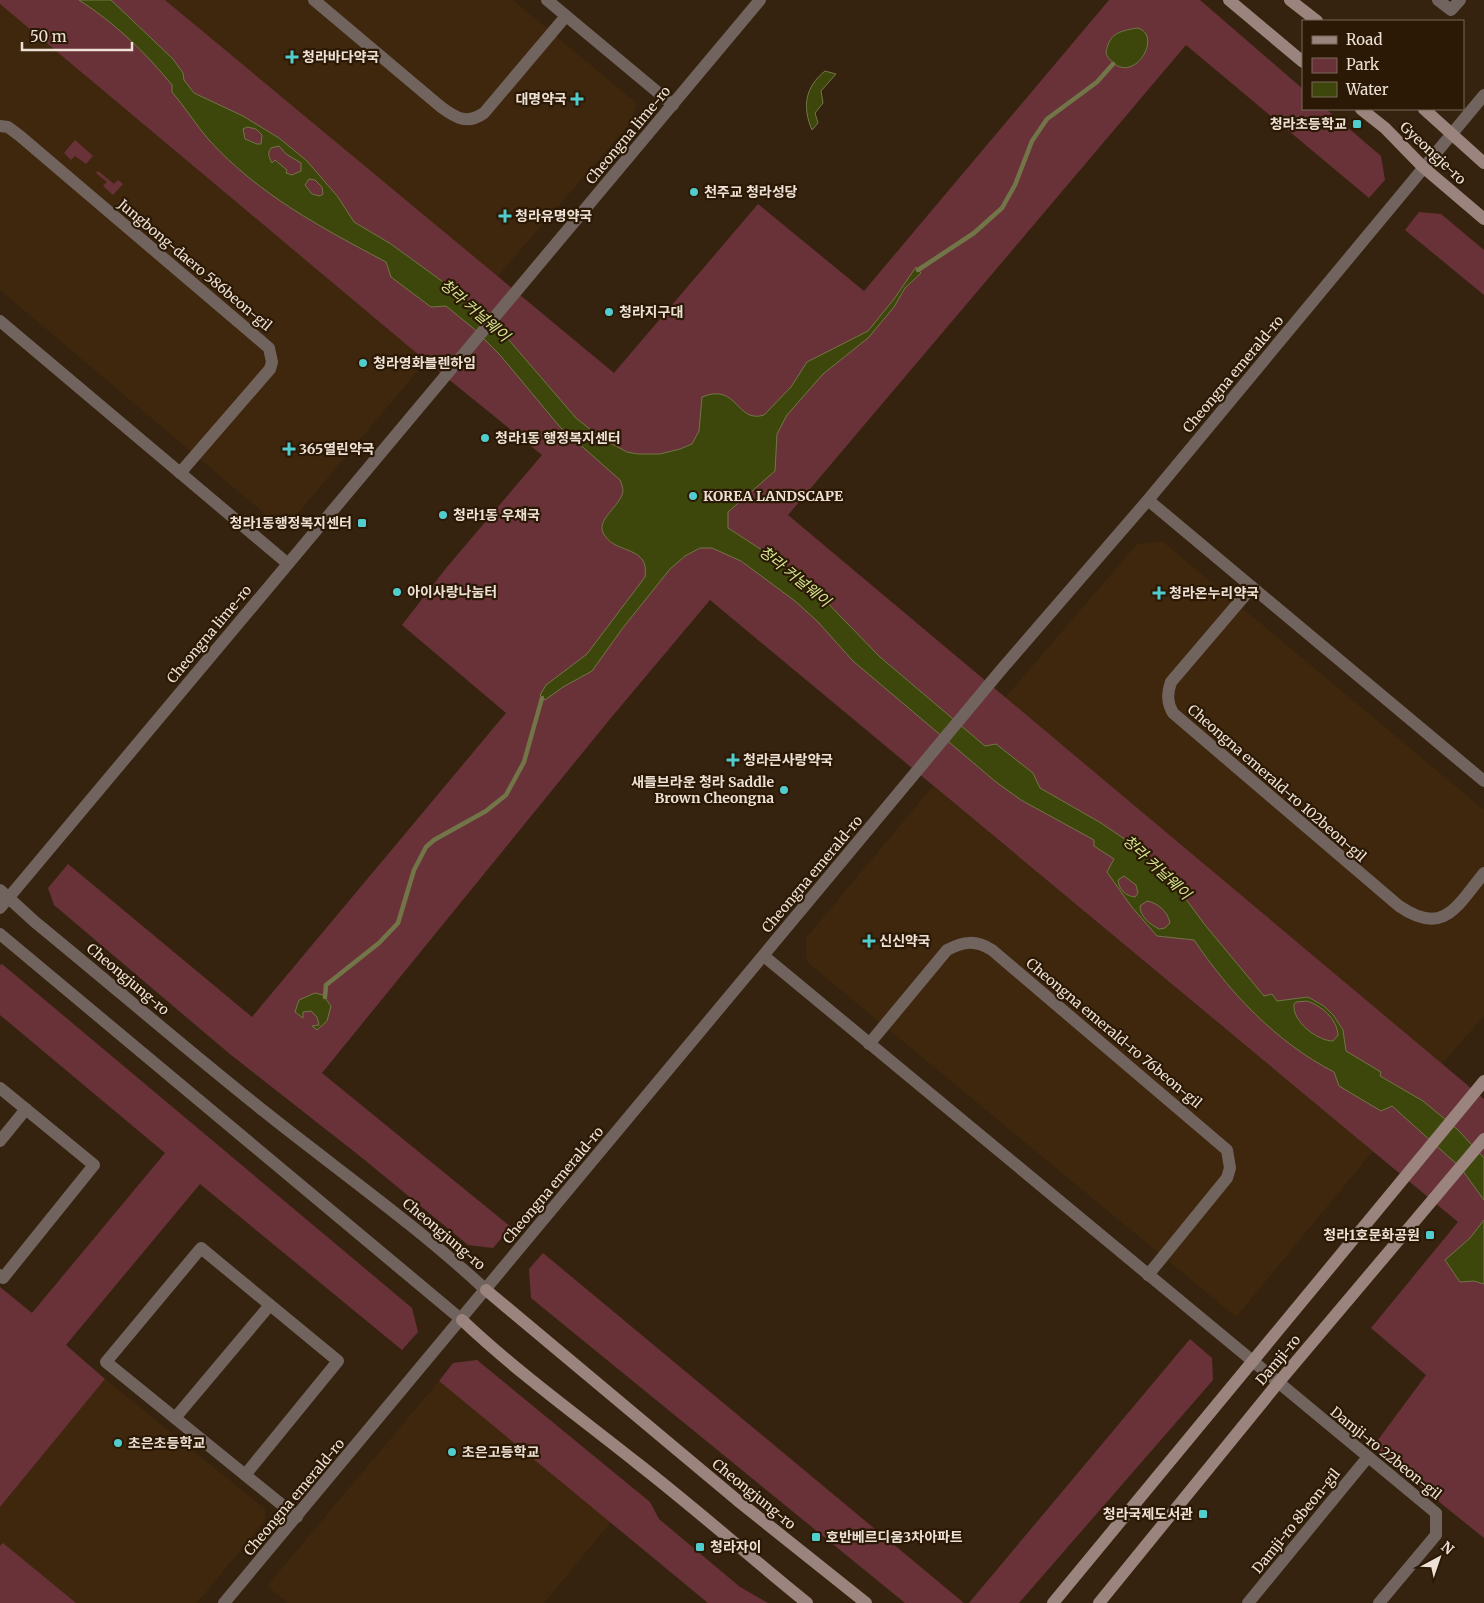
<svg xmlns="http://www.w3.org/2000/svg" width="1484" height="1603" viewBox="0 0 1484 1603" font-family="Merriweather,'Noto Sans KR',serif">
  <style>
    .built { fill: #3f270d }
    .green { fill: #693238 }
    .water { fill: #3e470b; stroke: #727548; fill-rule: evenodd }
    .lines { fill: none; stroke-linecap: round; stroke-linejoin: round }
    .stream { stroke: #727548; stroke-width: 4.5 }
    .minor { stroke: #71635e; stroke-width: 12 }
    .tertiary { stroke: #71635e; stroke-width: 12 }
    .secondary { stroke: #9a847d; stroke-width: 12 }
    .poi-dot { fill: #52cdce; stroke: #2b1905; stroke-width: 2 }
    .labels { text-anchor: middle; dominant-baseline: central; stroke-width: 4.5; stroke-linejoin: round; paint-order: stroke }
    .poi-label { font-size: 14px; font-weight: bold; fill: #ede1d5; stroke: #2b1905; text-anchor: start }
    .street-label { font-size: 14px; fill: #ede1d5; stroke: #2b1905 }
    .water-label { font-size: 15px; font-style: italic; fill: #d5e791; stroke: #2b1905 }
  </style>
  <rect width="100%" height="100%" fill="#35230f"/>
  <g class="built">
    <path d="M 165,0 L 513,0 L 636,103 L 631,122 L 497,277 Z"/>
    <path d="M 0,4 L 426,361 L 293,519 L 272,520 L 0,290 Z"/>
    <path d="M 1162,541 L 1484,810 L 1484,1016 L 1442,1064 L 1004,699 L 1137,544 Z"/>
    <path d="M 933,786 L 1373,1151 L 1236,1317 L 807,962 L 806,938 Z"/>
    <path d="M 105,1379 L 265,1509 L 265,1520 L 197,1603 L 0,1603 L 0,1507 Z"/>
    <path d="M 439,1381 L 611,1522 L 544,1603 L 288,1603 L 267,1586 Z"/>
  </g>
  <g class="green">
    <path d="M 0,0 L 165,0 L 614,373 L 758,204 L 864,291 L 1109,0 L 1200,0 L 1303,89 L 1303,109 L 1326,109 L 1381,156 L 1385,180 L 1369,198 L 1186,45 L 788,515 L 1484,1099 L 1484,1538 L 1372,1448 L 1426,1375 L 1371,1328 L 1458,1222 L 710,600 L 610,719 L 322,1073 L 511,1227 L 493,1248 L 468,1245 L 361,1157 L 231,1055 L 54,905 L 48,888 L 68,864 L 252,1017 L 506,713 L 402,625 L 447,567 L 542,455 L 426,361 L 0,4 Z"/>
    <path d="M 75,140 L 93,156 L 86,164 L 75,156 L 71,160 L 64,153 Z"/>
    <path d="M 98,171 L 114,184 L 118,180 L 123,184 L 113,195 L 103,186 L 107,182 L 96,173 Z"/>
    <path d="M 1419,212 L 1441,214 L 1484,250 L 1484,295 L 1405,230 Z"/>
    <path d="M 2,964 L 412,1308 L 418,1332 L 402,1350 L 200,1184 L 66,1345 L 105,1379 L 0,1507 L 0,1287 L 32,1313 L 165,1153 L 0,1015 L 0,965 Z"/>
    <path d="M 543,1253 L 964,1603 L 905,1603 L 531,1298 L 529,1269 Z"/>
    <path d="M 1190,1339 L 1212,1358 L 1213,1380 L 1019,1603 L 969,1603 Z"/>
    <path d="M 477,1360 L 650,1502 L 659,1519 L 740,1587 L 768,1603 L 708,1603 L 439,1381 L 453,1363 Z"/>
    <path d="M 3,1543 L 76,1603 L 0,1603 L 0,1546 Z"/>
  </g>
  <g class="water">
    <path d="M 79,0 L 111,0 L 173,59 L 183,73 L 184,80 L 194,93 L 243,116 L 279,138 L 307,161 L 338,197 L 354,222 L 391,244 L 461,295 L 502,332 L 576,418 L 601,438 L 627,452 L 638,454 L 660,454 L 680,449 L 692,444 L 699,431 L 702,397 C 738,382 736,424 764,415 L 791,387 L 807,362 L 868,331 L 894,299 L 916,267 L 921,273 L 905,288 L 894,307 L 868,338 L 823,374 L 787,415 L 777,434 L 775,471 L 728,512 L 728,528 L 782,563 L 811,586 L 880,657 L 985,746 L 996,744 L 1033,773 L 1040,788 L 1101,823 L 1135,846 L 1171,879 L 1205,925 L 1264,996 L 1272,994 L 1277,1001 L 1308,997 L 1324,1006 L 1334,1016 L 1343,1030 L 1346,1051 L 1381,1072 L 1380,1076 L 1423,1101 L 1458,1130 L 1484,1158 L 1484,1200 L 1460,1167 L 1392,1106 L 1381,1111 L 1339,1086 L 1334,1072 C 1276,1042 1230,993 1194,940 L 1157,936 L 1131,906 L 1107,872 L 1114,859 L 1094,846 L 1094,840 L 1021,800 L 996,782 L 853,661 L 818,622 L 795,601 L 741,561 L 712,548 L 700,548 L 685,556 L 670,569 L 622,629 L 592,671 L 563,687 L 545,700 L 540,695 L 546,685 L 587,654 L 645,577 C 650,546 617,554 605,536 C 593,520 621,507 623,491 C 623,488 621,483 620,480 L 560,427 L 500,355 L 473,328 L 446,306 L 431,307 L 391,277 L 386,262 C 322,228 259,195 209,140 C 196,125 185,107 172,92 L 172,85 C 145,52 115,23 79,0 ZM 247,127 L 256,129 L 262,135 L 261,144 L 257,144 L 245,139 L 243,129 ZM 279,146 L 286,154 L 301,163 L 301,171 L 292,175 L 286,173 L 287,170 L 275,160 L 272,163 C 269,157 267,154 271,148 ZM 309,179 L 315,180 L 322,187 L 323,194 L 320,196 L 312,194 L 305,185 ZM 1124,876 L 1136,885 L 1138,893 L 1135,897 C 1125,896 1119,889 1118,880 ZM 1147,901 C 1158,903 1168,912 1170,923 L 1165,928 L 1159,929 C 1150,924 1140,917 1140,906 ZM 1307,1001 C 1322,1006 1337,1019 1338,1035 L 1333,1041 C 1318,1041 1292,1022 1294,1004 L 1296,1002 Z"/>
    <path d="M 1137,28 C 1166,34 1130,94 1106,54 C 1108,34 1119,31 1137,28 Z"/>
    <path d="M 825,71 L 836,74 L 821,91 L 823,103 L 815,113 L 818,123 L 812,130 C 802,107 805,87 825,71 Z"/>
    <path d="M 315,993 L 323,995 L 331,1006 L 327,1021 L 317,1030 L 312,1026 L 319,1025 L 317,1017 L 311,1011 L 303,1012 L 303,1018 L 295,1012 L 299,1000 Z"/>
    <path d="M 1484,1220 L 1484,1284 L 1474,1281 L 1460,1282 L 1445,1260 L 1470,1238 Z"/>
  </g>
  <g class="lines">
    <g class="stream">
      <path d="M 918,270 L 974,233 L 1002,208 L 1015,185 L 1032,141 L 1047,119 L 1097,82 L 1113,64"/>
      <path d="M 325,997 L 326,985 L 379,943 L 398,923 L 414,870 L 426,847 L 434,840 L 486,811 L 506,795 L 524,762 L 542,698"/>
    </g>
    <g class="minor">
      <path d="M 314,0 L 441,107 C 456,118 467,125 484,113 L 566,16"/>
      <path d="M 547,0 L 673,105"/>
      <path d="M 1438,0 L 1451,10 L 1460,0"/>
      <path d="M 0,126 L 8,127 L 20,136 L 269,348 L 272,362 L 270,369 L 180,473"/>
      <path d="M 0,321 L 287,563"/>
      <path d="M 1148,500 L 1484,781"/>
      <path d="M 1252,587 L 1171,682 C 1167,694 1167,703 1173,713 L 1399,906 C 1444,937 1457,906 1484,873"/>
      <path d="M 0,908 L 760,0"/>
      <path d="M 764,956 L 1436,1513 L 1436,1535 L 1379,1603"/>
      <path d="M 869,1044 L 947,950 C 964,941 976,940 992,950 L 1227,1150 L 1230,1168 L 1227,1178 L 1148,1275"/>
      <path d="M 0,1088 L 94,1165 L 3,1278 L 0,1275"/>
      <path d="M 0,1141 L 26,1109"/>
      <path d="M 175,1418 L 270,1305"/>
      <path d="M 245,1475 L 338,1361 L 201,1248 L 106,1362 L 297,1517"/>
      <path d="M 224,1603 L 1001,670 L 1148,500 L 1484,95"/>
      <path d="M 1248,1603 L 1368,1457"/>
    </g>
    <g class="tertiary">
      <path d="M 0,890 L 35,922 C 112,985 187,1050 265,1112 C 339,1171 416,1225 486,1290"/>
      <path d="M 0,934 L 462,1320"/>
    </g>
    <g class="secondary">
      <path d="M 1229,0 L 1303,62"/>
      <path d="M 1290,0 L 1317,21"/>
      <path d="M 1361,109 L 1385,128 L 1423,167 L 1484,219"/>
      <path d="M 1424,109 L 1484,163"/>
      <path d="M 486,1290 L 737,1500 L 866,1603"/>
      <path d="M 462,1320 C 517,1372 578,1416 637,1463 C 695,1508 750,1557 807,1603"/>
      <path d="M 1053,1603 L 1484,1081"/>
      <path d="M 1099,1603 L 1278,1383 L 1484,1139"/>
    </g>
  </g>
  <g class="poi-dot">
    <path d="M289.5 49.5h5v5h5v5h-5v5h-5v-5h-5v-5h5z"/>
    <path d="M574.5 91.5h5v5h5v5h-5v5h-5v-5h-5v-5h5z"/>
    <rect x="1352" y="119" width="10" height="10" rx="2.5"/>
    <circle cx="694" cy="192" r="5"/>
    <path d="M502.5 208.5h5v5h5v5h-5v5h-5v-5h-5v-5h5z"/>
    <circle cx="609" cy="312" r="5"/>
    <circle cx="363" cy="363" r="5"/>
    <circle cx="485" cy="438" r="5"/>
    <path d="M286.5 441.5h5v5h5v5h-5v5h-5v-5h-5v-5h5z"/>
    <circle cx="693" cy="496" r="5"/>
    <circle cx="443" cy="515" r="5"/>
    <rect x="357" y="518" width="10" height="10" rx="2.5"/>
    <circle cx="397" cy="592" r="5"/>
    <path d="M1156.5 585.5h5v5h5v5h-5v5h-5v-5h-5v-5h5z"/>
    <path d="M730.5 752.5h5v5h5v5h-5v5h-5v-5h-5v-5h5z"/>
    <circle cx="784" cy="790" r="5"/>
    <path d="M866.5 933.5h5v5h5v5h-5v5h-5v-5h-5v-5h5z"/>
    <rect x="1425" y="1230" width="10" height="10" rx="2.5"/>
    <circle cx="118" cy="1443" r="5"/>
    <circle cx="452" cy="1452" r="5"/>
    <rect x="1198" y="1509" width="10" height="10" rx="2.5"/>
    <rect x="811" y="1532" width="10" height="10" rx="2.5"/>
    <rect x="695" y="1542" width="10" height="10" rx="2.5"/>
  </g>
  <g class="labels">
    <g class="poi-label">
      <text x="302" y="57">청라바다약국</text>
      <text x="567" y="99" text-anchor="end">대명약국</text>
      <text x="1347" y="124" text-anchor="end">청라초등학교</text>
      <text x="704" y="192">천주교 청라성당</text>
      <text x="515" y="216">청라유명약국</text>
      <text x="619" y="312">청라지구대</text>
      <text x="373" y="363">청라영화블렌하임</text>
      <text x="495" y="438">청라1동 행정복지센터</text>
      <text x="299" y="449">365열린약국</text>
      <text x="703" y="496">KOREA LANDSCAPE</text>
      <text x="453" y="515">청라1동 우채국</text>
      <text x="352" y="523" text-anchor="end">청라1동행정복지센터</text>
      <text x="407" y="592">아이사랑나눔터</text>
      <text x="1169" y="593">청라온누리약국</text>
      <text x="743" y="760">청라큰사랑약국</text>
      <text x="774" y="782" text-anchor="end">새들브라운 청라 Saddle<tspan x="774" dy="16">Brown Cheongna</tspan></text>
      <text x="879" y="941">신신약국</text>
      <text x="1420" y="1235" text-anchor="end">청라1호문화공원</text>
      <text x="128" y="1443">초은초등학교</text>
      <text x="462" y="1452">초은고등학교</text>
      <text x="1193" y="1514" text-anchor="end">청라국제도서관</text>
      <text x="826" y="1537">호반베르디움3차아파트</text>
      <text x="710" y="1547">청라자이</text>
    </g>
    <g class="street-label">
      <text transform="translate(628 135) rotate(-50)">Cheongna lime-ro</text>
      <text transform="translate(1433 153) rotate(43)">Gyeongje-ro</text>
      <text transform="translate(195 265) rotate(40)">Jungbong-daero 586beon-gil</text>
      <text transform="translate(1233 374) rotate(-50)">Cheongna emerald-ro</text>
      <text transform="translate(209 634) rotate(-50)">Cheongna lime-ro</text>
      <text transform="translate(1277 783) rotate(41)">Cheongna emerald-ro 102beon-gil</text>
      <text transform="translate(812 874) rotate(-50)">Cheongna emerald-ro</text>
      <text transform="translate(128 979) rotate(40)">Cheongjung-ro</text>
      <text transform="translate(1114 1033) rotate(40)">Cheongna emerald-ro 76beon-gil</text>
      <text transform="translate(553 1185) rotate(-50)">Cheongna emerald-ro</text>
      <text transform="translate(444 1234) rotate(40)">Cheongjung-ro</text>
      <text transform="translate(1278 1360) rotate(-50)">Damji-ro</text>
      <text transform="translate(1386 1453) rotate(39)">Damji-ro 22beon-gil</text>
      <text transform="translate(754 1494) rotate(39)">Cheongjung-ro</text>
      <text transform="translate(294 1497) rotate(-50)">Cheongna emerald-ro</text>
      <text transform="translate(1296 1521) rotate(-51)">Damji-ro 8beon-gil</text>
    </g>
    <g class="water-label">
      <text transform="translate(475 310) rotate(41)">청라 커널웨이</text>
      <text transform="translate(795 576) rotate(39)">청라 커널웨이</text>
      <text transform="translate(1157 867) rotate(43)">청라 커널웨이</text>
    </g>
  </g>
  <rect x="1302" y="20" width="162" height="90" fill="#2b1905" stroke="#796958"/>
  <rect x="1312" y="36" width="25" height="8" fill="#9a847d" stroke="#796958"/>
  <text x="1346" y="45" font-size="15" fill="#ede1d5">Road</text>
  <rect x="1312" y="58" width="25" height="15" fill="#693238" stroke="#796958"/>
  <text x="1346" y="70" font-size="15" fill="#ede1d5">Park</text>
  <rect x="1312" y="82" width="25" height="15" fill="#3e470b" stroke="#796958"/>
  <text x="1346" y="95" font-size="15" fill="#ede1d5">Water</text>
  <g transform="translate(1439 1558) rotate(40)" stroke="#2b1905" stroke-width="4" paint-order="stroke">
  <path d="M0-4L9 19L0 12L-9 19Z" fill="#ede1d5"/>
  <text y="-8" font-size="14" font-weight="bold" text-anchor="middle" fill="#ede1d5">N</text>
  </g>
  <path d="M22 42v8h110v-8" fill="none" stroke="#ede1d5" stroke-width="2.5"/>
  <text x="30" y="42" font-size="15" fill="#ede1d5" stroke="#2b1905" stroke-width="4" paint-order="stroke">50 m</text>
</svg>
